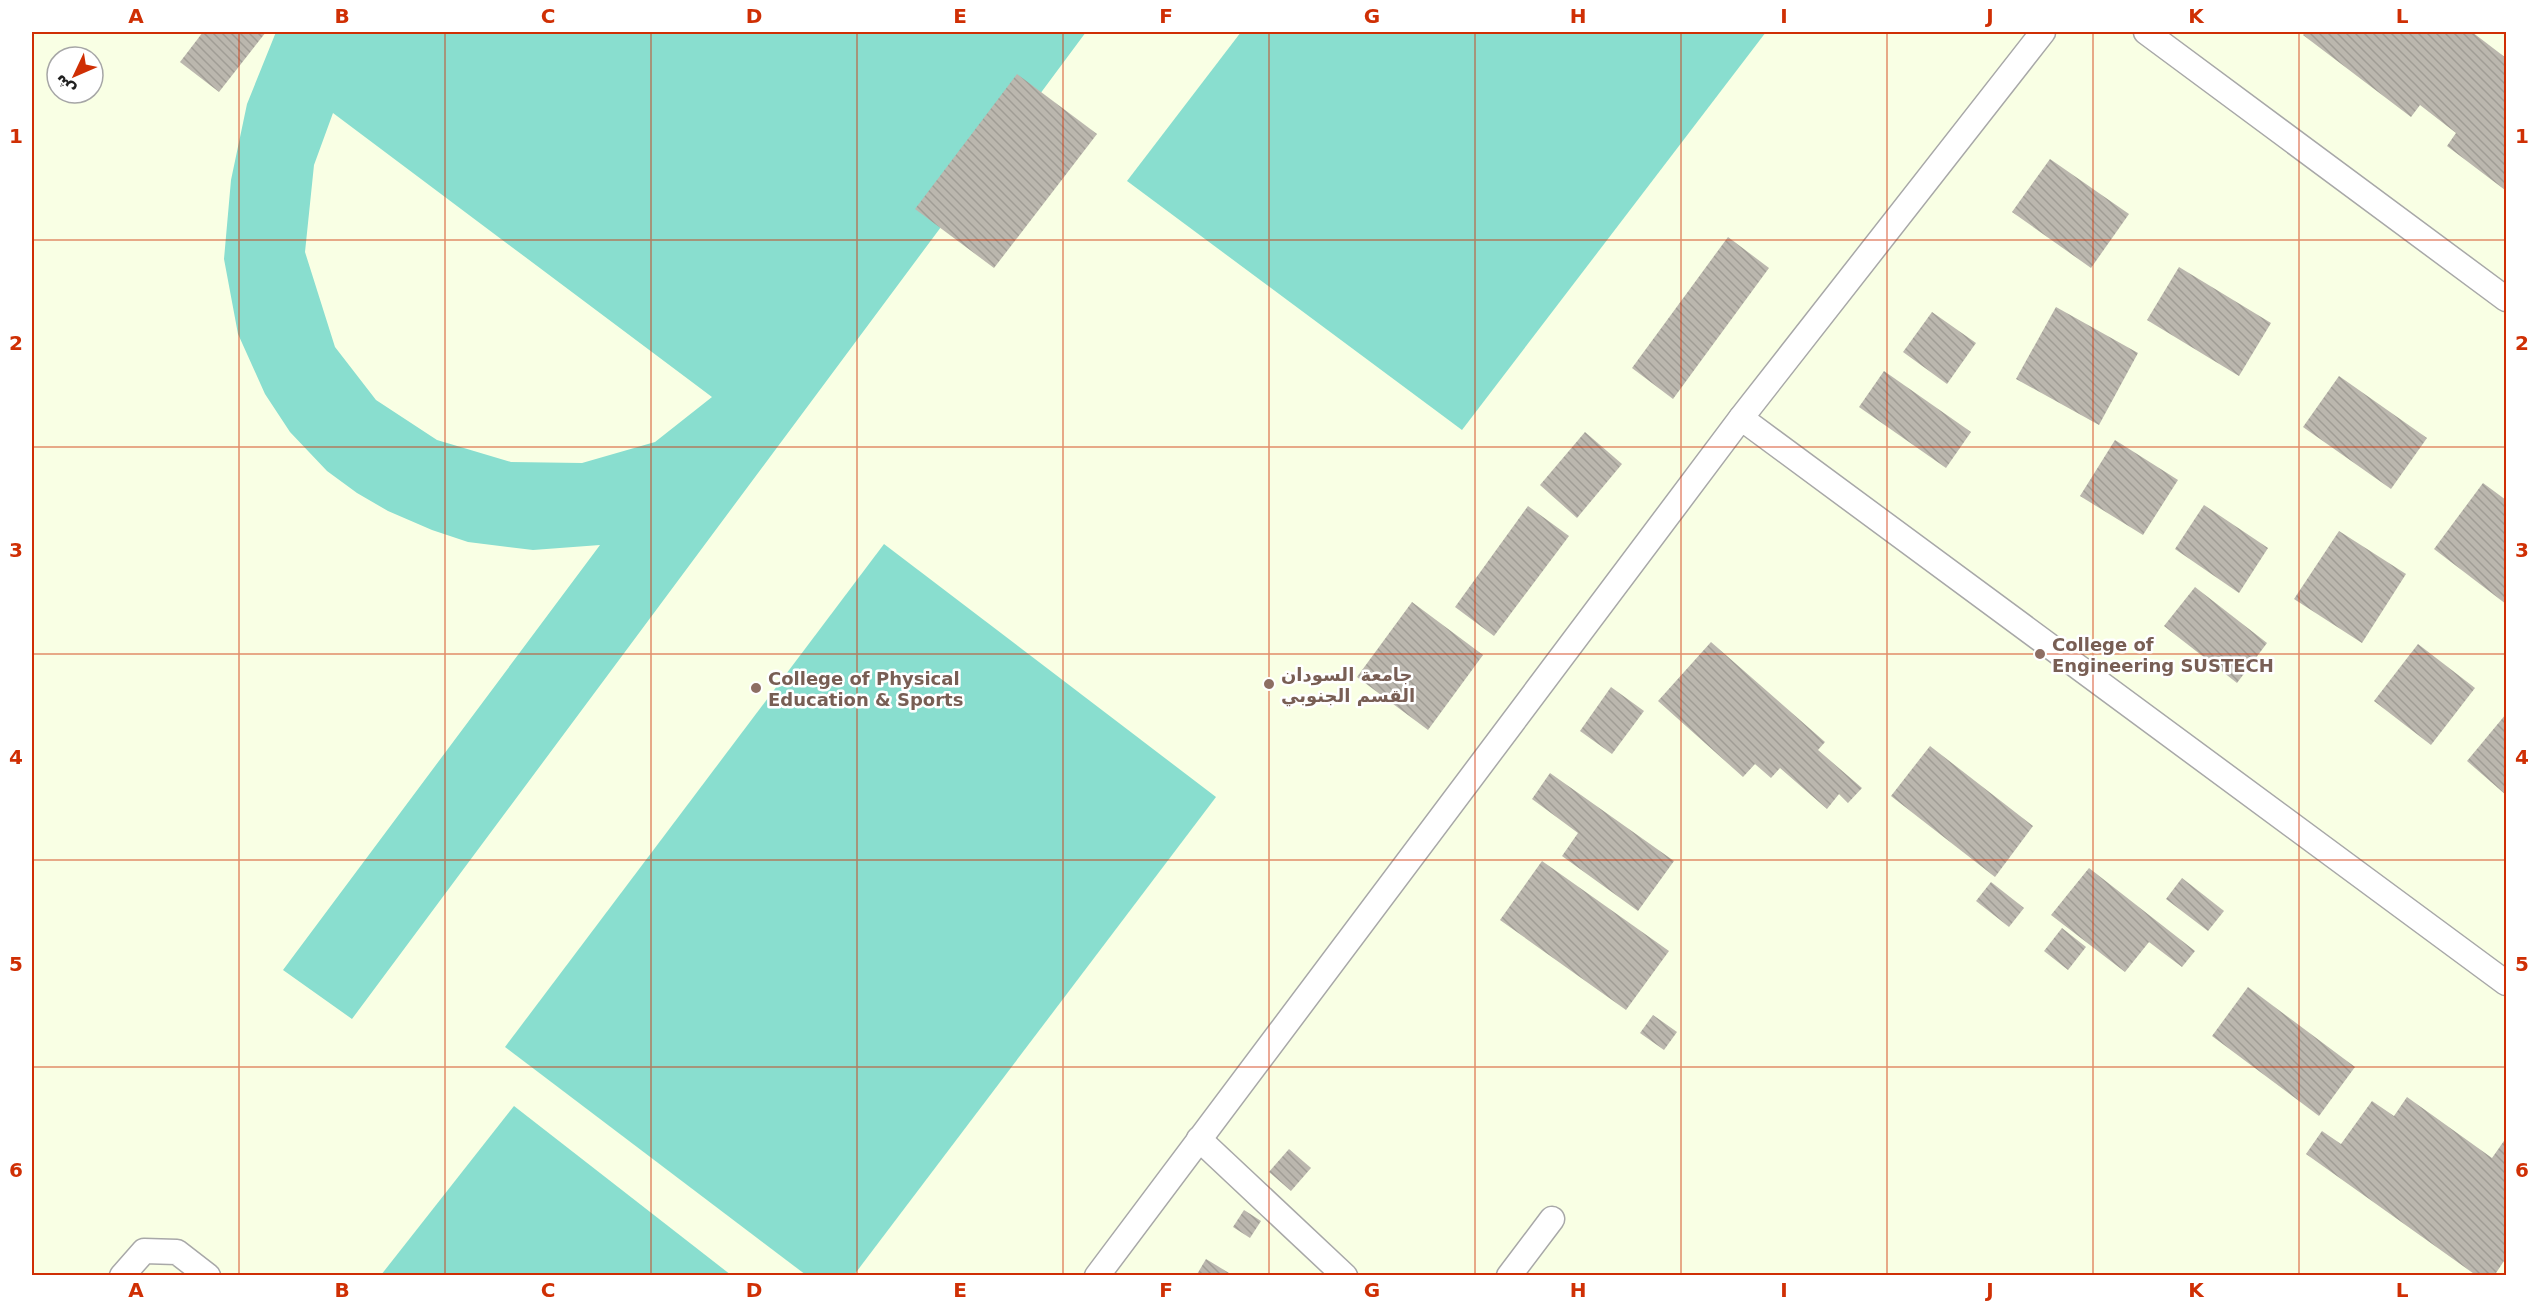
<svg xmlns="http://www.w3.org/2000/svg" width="2538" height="1307" viewBox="0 0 2538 1307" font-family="'DejaVu Sans',Vazirmatn,sans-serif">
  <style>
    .education { fill: #f9ffe4; fill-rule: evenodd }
    .pitch { fill: #89decf; fill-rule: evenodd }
    .building { fill: url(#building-back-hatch) }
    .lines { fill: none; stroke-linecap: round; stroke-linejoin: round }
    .lane-casing { stroke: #a8a8a8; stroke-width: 27 }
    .lane { stroke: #fff; stroke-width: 24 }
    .grid { fill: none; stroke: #cf2f04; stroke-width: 1.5; stroke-opacity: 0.55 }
    .education-dot { fill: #8d6e63; stroke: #fff; stroke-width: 2 }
    .labels { text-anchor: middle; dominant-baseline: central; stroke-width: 5; stroke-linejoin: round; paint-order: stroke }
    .education-label { font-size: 18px; font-weight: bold; fill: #785e54; stroke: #fff; text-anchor: start }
    .neatline { fill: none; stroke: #cf2f04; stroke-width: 2 }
    .grid-label { font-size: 20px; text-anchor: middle; font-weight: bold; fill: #cf2f04 }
  </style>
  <defs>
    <pattern id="building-back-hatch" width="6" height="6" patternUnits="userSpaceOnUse" patternTransform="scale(1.5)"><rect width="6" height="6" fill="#bbb7ae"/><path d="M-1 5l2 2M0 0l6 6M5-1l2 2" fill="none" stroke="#a09d95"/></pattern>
  </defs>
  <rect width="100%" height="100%" fill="#f1f0e8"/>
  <path class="education" d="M 32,32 L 2506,32 L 2506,1275 L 32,1275 ZM 57,57 L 93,57 L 93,93 L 57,93 Z"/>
  <g class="pitch">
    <path d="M 276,32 L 1086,32 L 352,1019 L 283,970 L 600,545 L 533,550 L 468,542 L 432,530 L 388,511 L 357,493 L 327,471 L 290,432 L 265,394 L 238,334 L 224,259 L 231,180 L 247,104 ZM 333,113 L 712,397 L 655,442 L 582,463 L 511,462 L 437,440 L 376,400 L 335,347 L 305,252 L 314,165 Z"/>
    <path d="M 1241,32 L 1766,32 L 1462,430 L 1127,181 Z"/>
    <path d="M 884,544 L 1216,797 L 854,1275 L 806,1275 L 505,1047 Z"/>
    <path d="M 514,1106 L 731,1275 L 381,1275 Z"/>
  </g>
  <g class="building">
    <path d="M 203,32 L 266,32 L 219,92 L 180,62 Z"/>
    <path d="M 2306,32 L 2472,32 L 2506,58 L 2506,187 L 2505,190 L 2447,146 L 2456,133 L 2420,105 L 2411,117 L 2303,35 Z"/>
    <path d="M 1017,74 L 1097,134 L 994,268 L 915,209 Z"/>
    <path d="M 2050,159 L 2129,214 L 2091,268 L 2012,212 Z"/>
    <path d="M 1728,237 L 1769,268 L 1673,399 L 1632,368 Z"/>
    <path d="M 2179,267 L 2271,323 L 2239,376 L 2147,320 Z"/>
    <path d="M 2056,307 L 2138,353 L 2099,425 L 2016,379 Z"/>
    <path d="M 1932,312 L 1976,343 L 1947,384 L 1903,352 Z"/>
    <path d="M 1884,371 L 1971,432 L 1946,468 L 1859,407 Z"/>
    <path d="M 2339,376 L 2427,438 L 2391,489 L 2303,427 Z"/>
    <path d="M 1585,432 L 1622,464 L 1577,518 L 1540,485 Z"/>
    <path d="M 2115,440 L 2178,480 L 2143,535 L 2080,496 Z"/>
    <path d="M 2483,483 L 2506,500 L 2506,604 L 2434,549 Z"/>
    <path d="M 2204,505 L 2268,548 L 2239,593 L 2175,549 Z"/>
    <path d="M 1528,506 L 1569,536 L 1494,636 L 1455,607 Z"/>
    <path d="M 2339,531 L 2406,574 L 2362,643 L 2294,599 Z"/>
    <path d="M 2195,587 L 2267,643 L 2237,683 L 2164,626 Z"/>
    <path d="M 1412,602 L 1483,655 L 1428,730 L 1357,677 Z"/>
    <path d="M 1711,642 L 1825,742 L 1818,750 L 1862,788 L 1848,803 L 1839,794 L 1827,809 L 1780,768 L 1771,778 L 1755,764 L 1743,777 L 1658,701 Z"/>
    <path d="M 2418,644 L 2475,688 L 2431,745 L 2374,701 Z"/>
    <path d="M 1611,687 L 1644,711 L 1612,754 L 1580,731 Z"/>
    <path d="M 2506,714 L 2506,795 L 2467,761 Z"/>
    <path d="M 1930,746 L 2033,826 L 1995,877 L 1891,796 Z"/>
    <path d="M 1550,773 L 1674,861 L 1638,911 L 1562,856 L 1578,833 L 1532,799 Z"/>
    <path d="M 1542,861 L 1669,951 L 1626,1010 L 1500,920 Z"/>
    <path d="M 2089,868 L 2195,951 L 2182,967 L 2149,942 L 2125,972 L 2051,915 Z"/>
    <path d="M 2182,878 L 2224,911 L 2208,931 L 2166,899 Z"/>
    <path d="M 1991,882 L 2024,908 L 2009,927 L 1976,901 Z"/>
    <path d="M 2062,928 L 2086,947 L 2068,970 L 2044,951 Z"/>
    <path d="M 2248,987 L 2355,1067 L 2319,1116 L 2212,1036 Z"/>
    <path d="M 1653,1015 L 1677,1032 L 1664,1050 L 1640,1033 Z"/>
    <path d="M 2407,1097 L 2492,1158 L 2506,1138 L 2506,1258 L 2494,1276 L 2477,1276 L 2306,1154 L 2322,1131 L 2341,1144 L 2372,1101 L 2394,1116 Z"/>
    <path d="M 1289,1149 L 1311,1168 L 1291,1191 L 1269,1172 Z"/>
    <path d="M 1244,1210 L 1261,1221 L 1250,1238 L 1233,1227 Z"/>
    <path d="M 1206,1259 L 1229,1273 L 1227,1276 L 1196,1276 Z"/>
  </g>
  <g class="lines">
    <defs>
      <g id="lane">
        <path d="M 2146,32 L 2506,299"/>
        <path d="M 1741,418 L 2043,32"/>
        <path d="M 1199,1139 L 1345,1276"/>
        <path d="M 122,1276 L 144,1251 L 177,1252 L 208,1276"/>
        <path d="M 1097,1276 L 1741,418 L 2506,983"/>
        <path d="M 1509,1276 L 1552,1219"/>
      </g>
    </defs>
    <use href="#lane" class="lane-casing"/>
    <use href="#lane" class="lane"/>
  </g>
  <path class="grid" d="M 239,32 L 239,1276M 445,32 L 445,1276M 651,32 L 651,1276M 857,32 L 857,1276M 1063,32 L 1063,1276M 1269,32 L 1269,1276M 1475,32 L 1475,1276M 1681,32 L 1681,1276M 1887,32 L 1887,1276M 2093,32 L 2093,1276M 2299,32 L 2299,1276M 32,240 L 2506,240M 32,447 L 2506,447M 32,654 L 2506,654M 32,860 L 2506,860M 32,1067 L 2506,1067"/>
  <g class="education-dot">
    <circle cx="2040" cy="654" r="6"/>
    <circle cx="1269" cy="684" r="6"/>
    <circle cx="756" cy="688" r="6"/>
  </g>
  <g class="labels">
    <g class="education-label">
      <text x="2052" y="644">College of<tspan x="2052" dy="21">Engineering SUSTECH</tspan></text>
      <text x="1281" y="674">جامعة السودان<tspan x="1281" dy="21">القسم الجنوبي</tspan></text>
      <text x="768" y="678">College of Physical<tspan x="768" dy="21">Education &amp; Sports</tspan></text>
    </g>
  </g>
  <rect width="2538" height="1307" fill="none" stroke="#ffffff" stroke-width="66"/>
  <g transform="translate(75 75) rotate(226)"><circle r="28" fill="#ffffff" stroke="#a6a6a6" stroke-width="1.5"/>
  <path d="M0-4.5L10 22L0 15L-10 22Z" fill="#cf2f04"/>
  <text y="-9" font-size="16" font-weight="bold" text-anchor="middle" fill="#212121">ش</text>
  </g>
  <rect x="33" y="33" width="2472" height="1241" class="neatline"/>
  <g class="grid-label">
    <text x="136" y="23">A</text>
    <text x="342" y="23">B</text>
    <text x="548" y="23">C</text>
    <text x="754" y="23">D</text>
    <text x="960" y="23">E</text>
    <text x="1166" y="23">F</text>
    <text x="1372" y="23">G</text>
    <text x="1578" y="23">H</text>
    <text x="1784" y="23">I</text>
    <text x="1990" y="23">J</text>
    <text x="2196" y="23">K</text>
    <text x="2402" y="23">L</text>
    <text x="16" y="143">1</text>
    <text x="2522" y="143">1</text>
    <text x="16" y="350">2</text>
    <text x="2522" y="350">2</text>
    <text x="16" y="557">3</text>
    <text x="2522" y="557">3</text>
    <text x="16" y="764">4</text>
    <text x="2522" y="764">4</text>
    <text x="16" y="971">5</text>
    <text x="2522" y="971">5</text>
    <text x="16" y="1177">6</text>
    <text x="2522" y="1177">6</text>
    <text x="136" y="1297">A</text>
    <text x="342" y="1297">B</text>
    <text x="548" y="1297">C</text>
    <text x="754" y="1297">D</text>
    <text x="960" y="1297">E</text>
    <text x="1166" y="1297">F</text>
    <text x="1372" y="1297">G</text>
    <text x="1578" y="1297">H</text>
    <text x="1784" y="1297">I</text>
    <text x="1990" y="1297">J</text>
    <text x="2196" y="1297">K</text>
    <text x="2402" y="1297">L</text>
  </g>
</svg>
